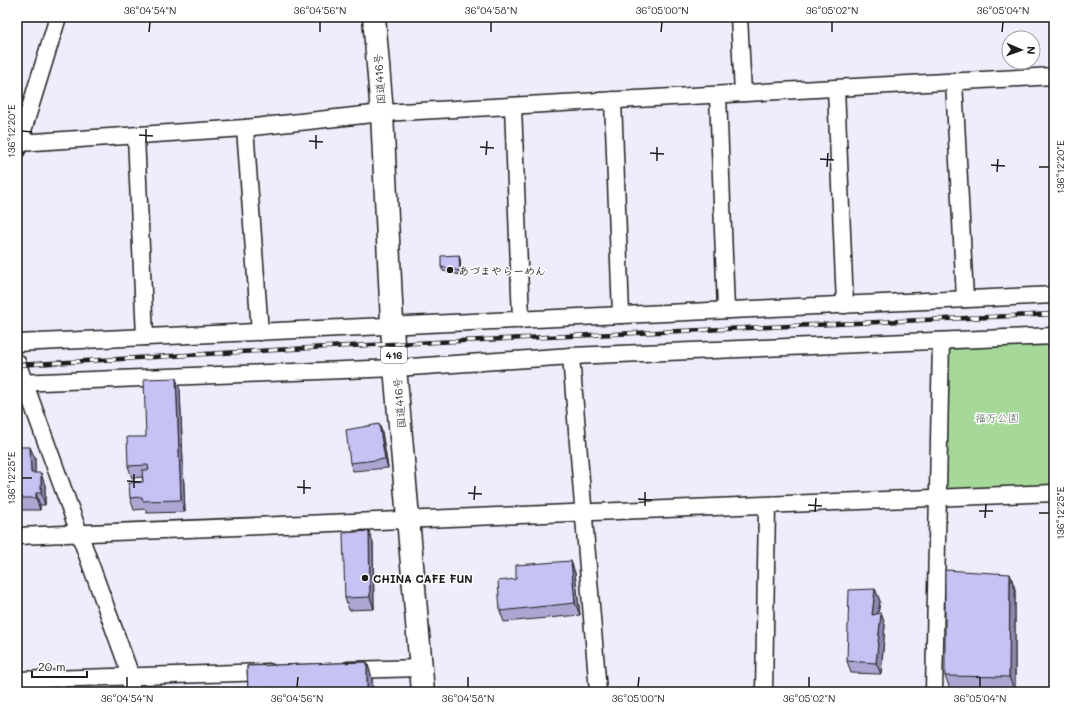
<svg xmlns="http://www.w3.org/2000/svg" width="1071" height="709" viewBox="0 0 1071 709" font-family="Mali,'Klee One',sans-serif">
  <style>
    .green { fill: #a6d89a; stroke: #617a5b }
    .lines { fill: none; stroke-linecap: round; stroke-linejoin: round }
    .minor-casing { stroke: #1c1c1c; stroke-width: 19 }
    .trunk-casing { stroke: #1c1c1c; stroke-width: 25 }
    .minor { stroke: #fff; stroke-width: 16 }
    .trunk { stroke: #fff; stroke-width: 22 }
    .rail-casing { stroke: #1c1c1c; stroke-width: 4.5 }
    .rail { stroke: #fff; stroke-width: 3; stroke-dasharray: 9; stroke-linecap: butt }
    .wall { fill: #aba7d2; stroke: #1c1c1c }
    .shaded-wall { fill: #8b88ab; stroke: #1c1c1c }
    .building { fill: #c7c2f4; stroke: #1c1c1c }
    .ticks { fill: none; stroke: #1c1c1c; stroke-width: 1.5 }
    .poi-dot { fill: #1c1c1c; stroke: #fff; stroke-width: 1.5 }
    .labels { text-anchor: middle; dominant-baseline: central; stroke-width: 3; stroke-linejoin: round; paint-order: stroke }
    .shield { fill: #fff; stroke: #606060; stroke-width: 1 }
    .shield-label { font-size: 10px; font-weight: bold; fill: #1c1c1c }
    .street-label { font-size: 11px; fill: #1c1c1c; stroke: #fff }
    .poi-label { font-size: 11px; font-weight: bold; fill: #1c1c1c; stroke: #fff; text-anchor: start }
    .park-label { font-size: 11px; fill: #4c5e48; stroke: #fff }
    .neatline { fill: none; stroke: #1c1c1c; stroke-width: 1.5 }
    .ticks-label { font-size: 10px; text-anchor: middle; fill: #1c1c1c }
  </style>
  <rect width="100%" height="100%" fill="#eeedfc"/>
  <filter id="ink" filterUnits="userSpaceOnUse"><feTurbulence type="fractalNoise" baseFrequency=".025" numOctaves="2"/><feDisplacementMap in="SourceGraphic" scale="8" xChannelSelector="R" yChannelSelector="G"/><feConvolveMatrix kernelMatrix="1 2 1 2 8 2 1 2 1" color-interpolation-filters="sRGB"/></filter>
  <g filter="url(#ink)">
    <path class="green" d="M 1054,336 L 1054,493 L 938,498 L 941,341 Z"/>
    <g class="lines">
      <defs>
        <g id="minor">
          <path d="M 739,17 L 743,93"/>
          <path d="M 954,81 L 965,299"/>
          <path d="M 836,88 L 845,305"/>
          <path d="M 718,95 L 726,310"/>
          <path d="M 613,100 L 621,315"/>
          <path d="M 513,106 L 521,320"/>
          <path d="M 245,128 L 260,332"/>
          <path d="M 136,136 L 145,337"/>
          <path d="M 19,143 L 245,128 L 382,113 L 1054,76"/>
          <path d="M 17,150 L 58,17"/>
          <path d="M 17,343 L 1054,295"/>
          <path d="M 571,356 L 598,692"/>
          <path d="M 17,362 L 131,676 L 131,692"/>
          <path d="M 17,383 L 396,368 L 571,356 L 1054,336"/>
          <path d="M 17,536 L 1054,493"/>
          <path d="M 348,670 L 421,668"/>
          <path d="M 17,680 L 269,672"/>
          <path d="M 764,692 L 767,506"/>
          <path d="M 934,692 L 941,341"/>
        </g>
        <path id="trunk" d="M 374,17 L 382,113 L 393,344 L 423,692"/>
      </defs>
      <use href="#minor" class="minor-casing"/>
      <use href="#trunk" class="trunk-casing"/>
      <use href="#minor" class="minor"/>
      <use href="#trunk" class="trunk"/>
      <defs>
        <path id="rail" d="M 17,365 L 327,347 L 1054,314"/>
      </defs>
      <use href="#rail" class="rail-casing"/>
      <use href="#rail" class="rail"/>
    </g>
    <g class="wall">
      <path d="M 460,259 L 461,275 L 443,271 L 441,267 Z"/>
      <path d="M 180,390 L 185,512 L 147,513 L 145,509 L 134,510 L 130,498 L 143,482 L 142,477 L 132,478 L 128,466 L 146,437 Z"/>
      <path d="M 379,424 L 382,432 L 388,468 L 353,471 L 350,463 Z"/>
      <path d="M 17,447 L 35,458 L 35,473 L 45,485 L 45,505 L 40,505 L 40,510 L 17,510 Z"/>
      <path d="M 373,543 L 374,609 L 349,610 L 345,598 Z"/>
      <path d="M 571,561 L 575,573 L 580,615 L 504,622 L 500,611 L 516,579 Z"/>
      <path d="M 1010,574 L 1015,589 L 1015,692 L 951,691 L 945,676 Z"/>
      <path d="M 875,589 L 880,601 L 878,614 L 881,613 L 885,625 L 881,674 L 851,673 L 847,661 Z"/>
      <path d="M 367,662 L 372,678 L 373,692 L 248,692 L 247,666 Z"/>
    </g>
    <g class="shaded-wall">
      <path d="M 459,255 L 460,259 L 461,275 L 460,271 Z"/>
      <path d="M 176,378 L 180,390 L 185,512 L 181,500 Z"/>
      <path d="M 379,424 L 382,432 L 388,468 L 385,459 Z"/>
      <path d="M 30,447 L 35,458 L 35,485 L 31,473 Z"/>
      <path d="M 41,473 L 45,485 L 45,505 L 41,493 Z"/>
      <path d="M 36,493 L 40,505 L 40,510 L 36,498 Z"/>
      <path d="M 369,531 L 373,543 L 374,609 L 370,597 Z"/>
      <path d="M 571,561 L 575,573 L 580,615 L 575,603 Z"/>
      <path d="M 1010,574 L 1015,589 L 1015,692 L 1009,677 Z"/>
      <path d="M 875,589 L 880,601 L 876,627 L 872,615 Z"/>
      <path d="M 881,613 L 885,625 L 881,674 L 876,663 Z"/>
      <path d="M 367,662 L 372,678 L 373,692 L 367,692 Z"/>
    </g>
    <g class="building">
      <path d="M 459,255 L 460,271 L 441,267 L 441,256 Z"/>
      <path d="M 176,378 L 181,500 L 143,501 L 142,497 L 130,498 L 129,483 L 143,482 L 142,470 L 149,470 L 148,465 L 128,466 L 127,437 L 146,437 L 144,379 Z"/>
      <path d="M 379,424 L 385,459 L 350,463 L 346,430 Z"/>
      <path d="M 17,447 L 30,447 L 31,473 L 41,473 L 41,493 L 36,493 L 36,498 L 17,498 Z"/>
      <path d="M 369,531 L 370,597 L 345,598 L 343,533 Z"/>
      <path d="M 571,561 L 575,603 L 500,611 L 498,581 L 516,579 L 516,565 Z"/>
      <path d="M 945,570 L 1010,574 L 1009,677 L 945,676 Z"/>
      <path d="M 875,589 L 872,615 L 881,613 L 876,663 L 847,661 L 849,590 Z"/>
      <path d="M 367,662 L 367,692 L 270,692 L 270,688 L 261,688 L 261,692 L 248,692 L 247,666 Z"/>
    </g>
  </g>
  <path class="ticks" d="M 149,32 L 150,22M 320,32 L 320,22M 491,32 L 491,22M 661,32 L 662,22M 832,32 L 832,22M 1002,32 L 1003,22M 22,131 L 32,132M 139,135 L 153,136M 309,141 L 323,142M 146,143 L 146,129M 480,147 L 494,148M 316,149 L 316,135M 650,153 L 664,154M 486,155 L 487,141M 820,159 L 834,160M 657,161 L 657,147M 991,165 L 1005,166M 827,167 L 828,153M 1039,167 L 1049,167M 997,172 L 998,159M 22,478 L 32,478M 127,481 L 141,482M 297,487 L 311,488M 134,488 L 134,474M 468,493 L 482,494M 304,494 L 304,480M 638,499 L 652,500M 474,500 L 475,486M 808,505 L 822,506M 645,506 L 645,492M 979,511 L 993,511M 815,512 L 816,498M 1039,513 L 1049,513M 985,518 L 986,504M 127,687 L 127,677M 297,687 L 298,677M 468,687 L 468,677M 638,687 L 639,677M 809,687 L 809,677M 980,687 L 980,677"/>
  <g class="poi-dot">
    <circle cx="450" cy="270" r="4"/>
    <circle cx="365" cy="578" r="4"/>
  </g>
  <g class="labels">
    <rect class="shield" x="381" y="347" width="26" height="16" rx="3"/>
    <g class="shield-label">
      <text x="394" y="355">416</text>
    </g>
    <g class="street-label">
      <text transform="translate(379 79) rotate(-94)">国道416号</text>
      <text transform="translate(399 403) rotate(-95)">国道416号</text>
    </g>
    <g class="poi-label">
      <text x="458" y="270">あづまやらーめん</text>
      <text x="373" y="578">CHINA CAFE FUN</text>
    </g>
    <g class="park-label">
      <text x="997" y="417">福万公園</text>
    </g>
  </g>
  <rect width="1071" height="709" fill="none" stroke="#fff" stroke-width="44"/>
  <g transform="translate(1021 50) rotate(92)"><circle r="19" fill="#ffffff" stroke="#a4a4a4"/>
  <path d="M0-3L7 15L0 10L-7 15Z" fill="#1c1c1c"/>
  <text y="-6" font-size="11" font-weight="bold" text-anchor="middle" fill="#1c1c1c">N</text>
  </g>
  <path d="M32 671v6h55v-6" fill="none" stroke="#1c1c1c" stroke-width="2"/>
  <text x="38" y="671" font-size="12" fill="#1c1c1c" stroke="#ffffff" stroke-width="3" paint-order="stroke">20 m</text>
  <rect x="22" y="22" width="1027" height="665" class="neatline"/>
  <g class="ticks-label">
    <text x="150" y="14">36°04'54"N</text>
    <text x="320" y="14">36°04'56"N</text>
    <text x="491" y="14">36°04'58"N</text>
    <text x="662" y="14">36°05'00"N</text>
    <text x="832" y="14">36°05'02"N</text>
    <text x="1003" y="14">36°05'04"N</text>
    <text transform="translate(11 131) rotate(-90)" y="4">136°12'20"E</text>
    <text transform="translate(1060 167) rotate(-90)" y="4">136°12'20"E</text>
    <text transform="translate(11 478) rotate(-90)" y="4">136°12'25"E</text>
    <text transform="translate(1060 513) rotate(-90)" y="4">136°12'25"E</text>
    <text x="127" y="702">36°04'54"N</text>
    <text x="297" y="702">36°04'56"N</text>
    <text x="468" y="702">36°04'58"N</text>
    <text x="638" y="702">36°05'00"N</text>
    <text x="809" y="702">36°05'02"N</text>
    <text x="980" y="702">36°05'04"N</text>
  </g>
</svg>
